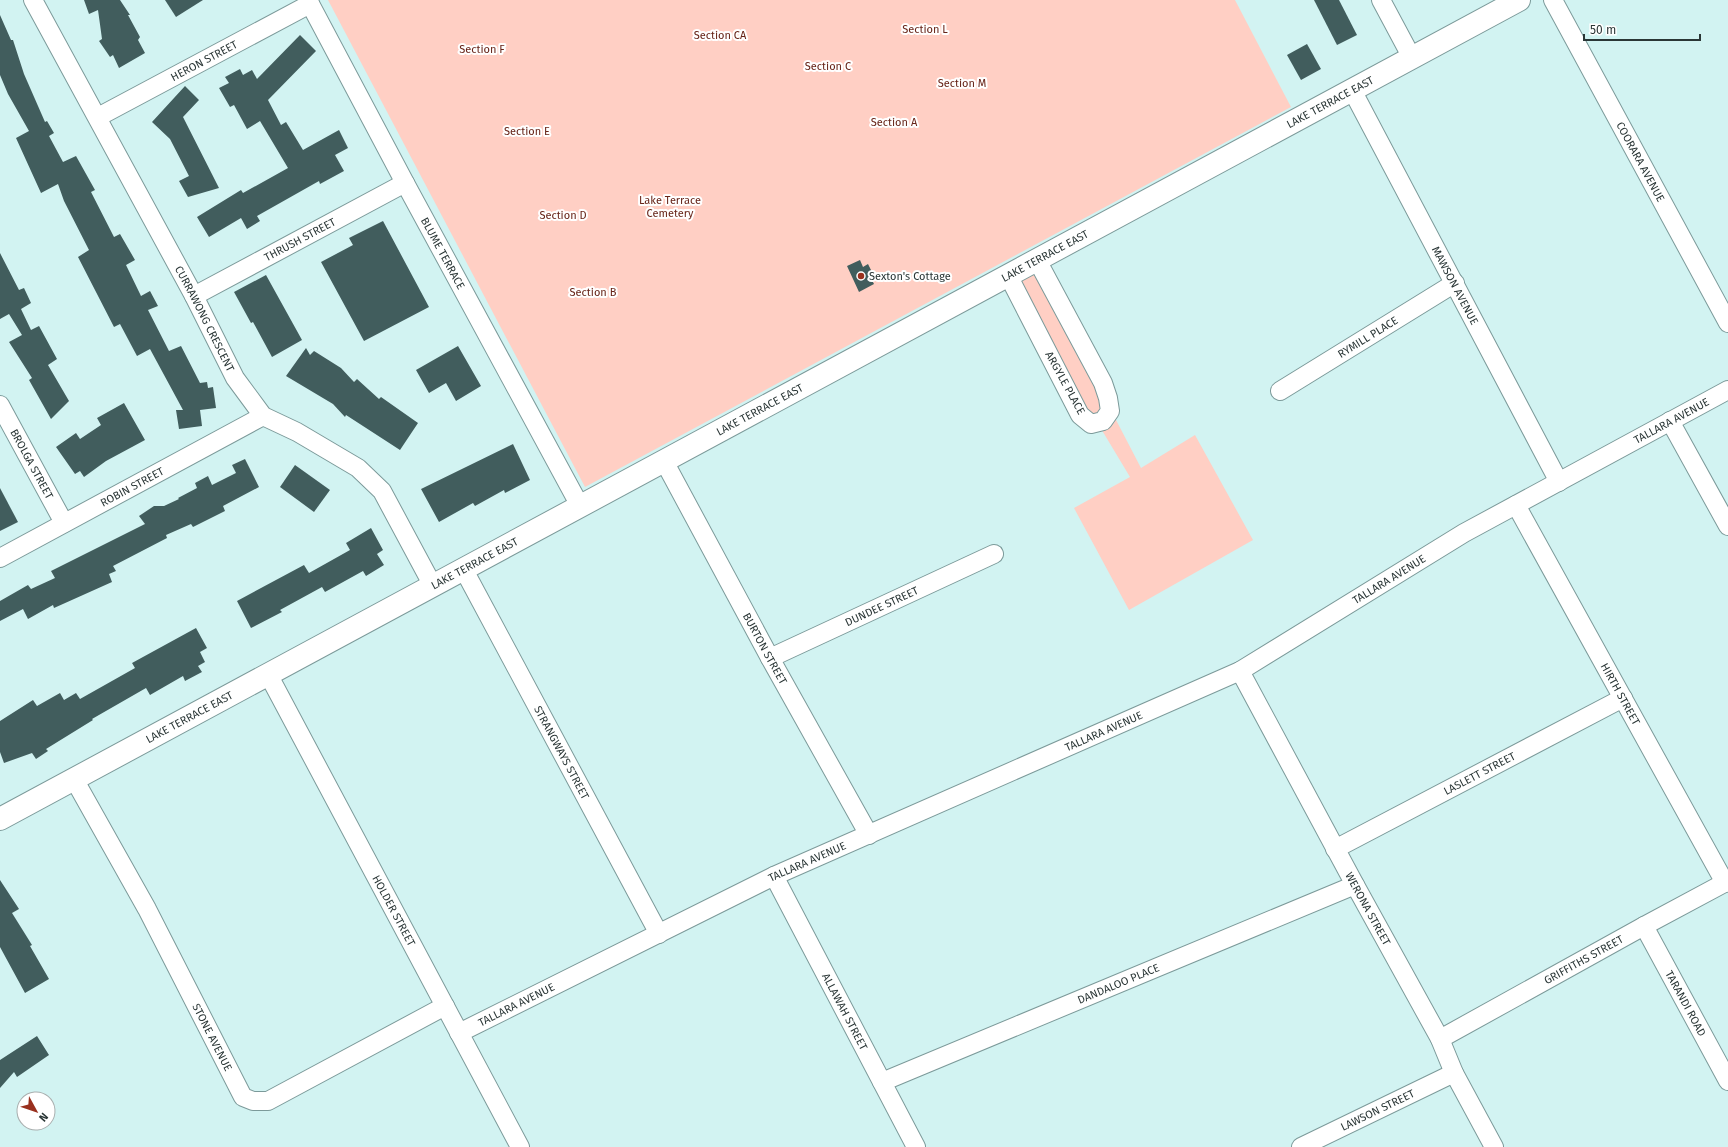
<svg xmlns="http://www.w3.org/2000/svg" width="1728" height="1147" viewBox="0 0 1728 1147" font-family="'Fira Sans',sans-serif">
  <style>
    .green { fill: #ffcfc4 }
    .building { fill: #415d5d }
    .lines { fill: none; stroke-linecap: round; stroke-linejoin: round }
    .minor-casing { stroke: #7c9a9a; stroke-width: 20 }
    .tertiary-casing { stroke: #7c9a9a; stroke-width: 24 }
    .minor { stroke: #fff; stroke-width: 18 }
    .tertiary { stroke: #fff; stroke-width: 22 }
    .poi-dot { fill: #99301e; stroke: #fff; stroke-width: 1.5 }
    .labels { text-anchor: middle; dominant-baseline: central; stroke-width: 4; stroke-linejoin: round; paint-order: stroke }
    .park-label { font-size: 11px; fill: #672418; stroke: #fff }
    .street-label { font-size: 11px; fill: #2a3636; stroke: #fff }
    .poi-label { font-size: 11px; fill: #2a3636; stroke: #fff; text-anchor: start }
  </style>
  <rect width="100%" height="100%" fill="#d2f3f2"/>
  <g class="green">
    <path d="M 328,0 L 1235,0 L 1291,107 L 585,487 Z"/>
    <path d="M 1035,263 L 1106,409 L 1092,420 L 1013,276 Z"/>
    <path d="M 1115,418 L 1141,468 L 1195,435 L 1253,540 L 1129,610 L 1074,508 L 1130,477 L 1100,427 Z"/>
  </g>
  <g class="building">
    <path d="M 84,0 L 120,0 L 130,15 L 128,15 L 140,37 L 138,40 L 145,53 L 119,68 L 113,55 L 110,57 L 99,41 L 102,39 L 98,10 L 89,14 Z"/>
    <path d="M 165,0 L 203,0 L 176,17 Z"/>
    <path d="M 1314,0 L 1339,0 L 1357,35 L 1337,45 Z"/>
    <path d="M 0,15 L 11,40 L 13,40 L 24,74 L 45,122 L 47,121 L 54,133 L 49,136 L 63,162 L 76,156 L 95,190 L 91,192 L 114,237 L 120,234 L 135,260 L 126,265 L 141,296 L 150,291 L 158,306 L 148,310 L 169,351 L 181,346 L 200,383 L 207,382 L 208,388 L 213,387 L 216,408 L 200,410 L 202,426 L 179,429 L 176,410 L 183,410 L 150,349 L 137,356 L 120,324 L 114,327 L 78,257 L 89,250 L 64,201 L 58,184 L 41,193 L 16,138 L 29,131 L 8,94 L 0,75 Z"/>
    <path d="M 300,35 L 316,51 L 268,100 L 281,125 L 286,122 L 303,150 L 339,130 L 348,148 L 335,155 L 344,171 L 320,184 L 319,181 L 257,216 L 260,221 L 247,229 L 241,218 L 209,237 L 197,217 L 241,190 L 243,193 L 288,168 L 260,121 L 247,129 L 234,105 L 230,107 L 219,88 L 229,83 L 225,77 L 240,69 L 243,75 L 252,70 L 257,79 Z"/>
    <path d="M 1307,44 L 1321,69 L 1301,80 L 1287,55 Z"/>
    <path d="M 185,86 L 199,100 L 183,117 L 219,188 L 188,197 L 179,181 L 189,176 L 170,139 L 152,122 Z"/>
    <path d="M 383,221 L 429,307 L 364,341 L 321,262 L 353,245 L 349,238 Z"/>
    <path d="M 0,253 L 19,290 L 24,288 L 31,303 L 21,309 L 31,330 L 39,326 L 57,359 L 48,365 L 69,401 L 51,419 L 29,380 L 32,378 L 9,342 L 22,335 L 9,314 L 0,319 Z"/>
    <path d="M 860,260 L 863,267 L 868,264 L 874,276 L 871,278 L 874,284 L 859,292 L 847,266 Z"/>
    <path d="M 266,275 L 302,340 L 272,357 L 253,322 L 251,323 L 234,292 Z"/>
    <path d="M 458,346 L 481,386 L 456,401 L 446,383 L 429,393 L 416,370 Z"/>
    <path d="M 306,348 L 310,355 L 314,351 L 341,368 L 354,382 L 357,379 L 379,399 L 381,397 L 418,423 L 400,450 L 346,415 L 345,417 L 333,404 L 286,376 Z"/>
    <path d="M 124,403 L 145,440 L 106,461 L 84,477 L 80,471 L 75,474 L 56,447 L 76,433 L 80,439 L 101,425 L 97,418 Z"/>
    <path d="M 513,444 L 530,480 L 505,493 L 504,490 L 475,506 L 473,503 L 439,522 L 421,489 Z"/>
    <path d="M 245,459 L 259,487 L 223,506 L 225,511 L 193,527 L 191,524 L 166,535 L 167,538 L 113,566 L 116,571 L 109,574 L 112,582 L 54,608 L 53,605 L 28,619 L 23,609 L 0,621 L 0,601 L 28,585 L 31,589 L 55,578 L 51,571 L 145,524 L 139,516 L 154,506 L 164,506 L 179,499 L 178,498 L 197,488 L 195,483 L 208,476 L 212,485 L 236,473 L 232,465 Z"/>
    <path d="M 295,465 L 330,490 L 314,512 L 280,487 Z"/>
    <path d="M 0,488 L 18,522 L 0,531 Z"/>
    <path d="M 371,528 L 383,550 L 377,554 L 384,565 L 366,576 L 363,571 L 325,592 L 322,587 L 280,610 L 282,612 L 251,628 L 237,601 L 304,565 L 309,573 L 350,550 L 346,543 Z"/>
    <path d="M 196,628 L 207,648 L 200,652 L 205,662 L 198,666 L 202,672 L 185,681 L 183,676 L 150,695 L 146,688 L 92,719 L 93,720 L 46,749 L 48,751 L 36,759 L 32,753 L 4,763 L 0,752 L 0,721 L 33,700 L 37,706 L 60,693 L 64,700 L 76,693 L 80,699 L 135,668 L 132,663 Z"/>
    <path d="M 0,880 L 19,909 L 12,913 L 32,945 L 30,946 L 49,979 L 25,993 L 0,947 Z"/>
    <path d="M 37,1036 L 49,1055 L 17,1077 L 14,1072 L 0,1088 L 0,1060 Z"/>
  </g>
  <g class="lines">
    <defs>
      <g id="minor">
        <path id="s1" d="M 33,0 L 194,296 L 235,378 L 263,416 L 297,432 L 358,468 L 382,491 L 433,586"/>
        <path id="s2" d="M 308,0 L 405,183 L 580,506"/>
        <path d="M 1381,0 L 1412,58"/>
        <path id="s3" d="M 1553,0 L 1728,323"/>
        <path id="s4" d="M 1352,90 L 1559,482"/>
        <path id="s5" d="M 98,117 L 310,4"/>
        <path d="M 1008,275 L 1080,415 L 1091,424 L 1103,421 L 1110,411 L 1108,398 L 1103,383 L 1037,260"/>
        <path id="s6" d="M 194,296 L 405,183"/>
        <path id="s7" d="M 1280,391 L 1455,283"/>
        <path id="s8" d="M 0,405 L 64,523"/>
        <path d="M 1670,421 L 1728,526"/>
        <path id="s9" d="M 664,461 L 770,658 L 869,835"/>
        <path id="s10" d="M 1516,505 L 1725,883"/>
        <path id="s11" d="M 0,558 L 263,416"/>
        <path id="s12" d="M 464,570 L 659,934"/>
        <path id="s13" d="M 770,658 L 994,554"/>
        <path id="s14" d="M 1240,671 L 1355,885 L 1440,1039 L 1454,1073 L 1494,1147"/>
        <path id="s15" d="M 268,674 L 520,1147"/>
        <path id="s16" d="M 74,779 L 147,909 L 243,1097 L 253,1101 L 268,1101 L 445,1006"/>
        <path id="s17" d="M 1335,849 L 1623,698"/>
        <path id="s18" d="M 774,876 L 916,1147"/>
        <path id="s19" d="M 1644,926 L 1728,1081"/>
        <path id="s20" d="M 459,1033 L 774,876 L 1240,671 L 1464,533 L 1728,390"/>
        <path id="s21" d="M 1440,1039 L 1644,926 L 1728,881"/>
        <path id="s22" d="M 882,1082 L 1355,885"/>
        <path id="s23" d="M 1301,1147 L 1454,1073"/>
      </g>
      <g id="tertiary">
        <path id="s24" d="M 0,819 L 1519,0"/>
      </g>
    </defs>
    <use href="#minor" class="minor-casing"/>
    <use href="#tertiary" class="tertiary-casing"/>
    <use href="#minor" class="minor"/>
    <use href="#tertiary" class="tertiary"/>
  </g>
  <circle class="poi-dot" cx="861" cy="276" r="4"/>
  <g class="labels">
    <g class="park-label">
      <text x="925" y="29">Section L</text>
      <text x="720" y="35">Section CA</text>
      <text x="482" y="49">Section F</text>
      <text x="828" y="66">Section C</text>
      <text x="962" y="83">Section M</text>
      <text x="894" y="122">Section A</text>
      <text x="527" y="131">Section E</text>
      <text x="670" y="200">Lake Terrace<tspan x="670" dy="13">Cemetery</tspan></text>
      <text x="563" y="215">Section D</text>
      <text x="593" y="292">Section B</text>
    </g>
    <g class="street-label">
      <text stroke="none"><textPath href="#s5" startOffset="120">HERON STREET</textPath></text>
      <text stroke="none"><textPath href="#s24" startOffset="1511">LAKE TERRACE EAST</textPath></text>
      <text stroke="none"><textPath href="#s3" startOffset="184">COORARA AVENUE</textPath></text>
      <text stroke="none"><textPath href="#s6" startOffset="120">THRUSH STREET</textPath></text>
      <text stroke="none"><textPath href="#s2" startOffset="287">BLUME TERRACE</textPath></text>
      <text stroke="none"><textPath href="#s24" startOffset="1187">LAKE TERRACE EAST</textPath></text>
      <text stroke="none"><textPath href="#s4" startOffset="221">MAWSON AVENUE</textPath></text>
      <text stroke="none"><textPath href="#s1" startOffset="362">CURRAWONG CRESCENT</textPath></text>
      <text stroke="none"><textPath href="#s7" startOffset="103">RYMILL PLACE</textPath></text>
      <text transform="translate(1065 383) rotate(61)">ARGYLE PLACE</text>
      <text stroke="none"><textPath href="#s24" startOffset="863">LAKE TERRACE EAST</textPath></text>
      <text stroke="none"><textPath href="#s20" startOffset="1360">TALLARA AVENUE</textPath></text>
      <text stroke="none"><textPath href="#s8" startOffset="67">BROLGA STREET</textPath></text>
      <text stroke="none"><textPath href="#s11" startOffset="150">ROBIN STREET</textPath></text>
      <text stroke="none"><textPath href="#s24" startOffset="539">LAKE TERRACE EAST</textPath></text>
      <text stroke="none"><textPath href="#s20" startOffset="1036">TALLARA AVENUE</textPath></text>
      <text stroke="none"><textPath href="#s13" startOffset="123">DUNDEE STREET</textPath></text>
      <text stroke="none"><textPath href="#s9" startOffset="213">BURTON STREET</textPath></text>
      <text stroke="none"><textPath href="#s10" startOffset="216">HIRTH STREET</textPath></text>
      <text stroke="none"><textPath href="#s24" startOffset="215">LAKE TERRACE EAST</textPath></text>
      <text stroke="none"><textPath href="#s20" startOffset="712">TALLARA AVENUE</textPath></text>
      <text stroke="none"><textPath href="#s12" startOffset="207">STRANGWAYS STREET</textPath></text>
      <text stroke="none"><textPath href="#s17" startOffset="163">LASLETT STREET</textPath></text>
      <text stroke="none"><textPath href="#s20" startOffset="388">TALLARA AVENUE</textPath></text>
      <text stroke="none"><textPath href="#s14" startOffset="270">WERONA STREET</textPath></text>
      <text stroke="none"><textPath href="#s15" startOffset="268">HOLDER STREET</textPath></text>
      <text stroke="none"><textPath href="#s21" startOffset="164">GRIFFITHS STREET</textPath></text>
      <text stroke="none"><textPath href="#s22" startOffset="256">DANDALOO PLACE</textPath></text>
      <text stroke="none"><textPath href="#s19" startOffset="88">TARANDI ROAD</textPath></text>
      <text stroke="none"><textPath href="#s20" startOffset="64">TALLARA AVENUE</textPath></text>
      <text stroke="none"><textPath href="#s18" startOffset="153">ALLAWAH STREET</textPath></text>
      <text stroke="none"><textPath href="#s16" startOffset="293">STONE AVENUE</textPath></text>
      <text stroke="none"><textPath href="#s23" startOffset="85">LAWSON STREET</textPath></text>
    </g>
    <g class="poi-label">
      <text x="869" y="276">Sexton's Cottage</text>
    </g>
  </g>
  <g transform="translate(36 1111) rotate(130)"><circle r="19" fill="#ffffff" stroke="#aaafaf"/>
  <path d="M0-3L7 15L0 10L-7 15Z" fill="#99301e"/>
  <text y="-6" font-size="11" font-weight="bold" text-anchor="middle" fill="#2a3636">N</text>
  </g>
  <path d="M1584 34v6h116v-6" fill="none" stroke="#2a3636" stroke-width="2"/>
  <text x="1590" y="34" font-size="12" fill="#2a3636" stroke="#ffffff" stroke-width="3" paint-order="stroke">50 m</text>
</svg>
